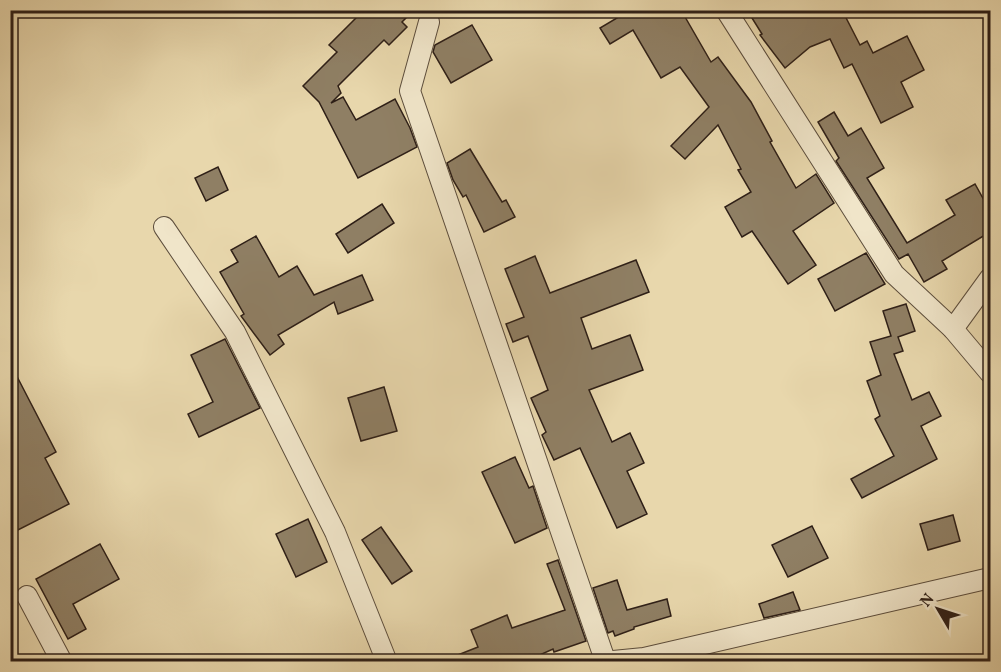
<svg xmlns="http://www.w3.org/2000/svg" width="1001" height="672" viewBox="0 0 1001 672" font-family="Vollkorn,serif">
  <style>
    .building { fill: #8f7f64; stroke: #2e1f17; stroke-width: 1.5 }
    .lines { fill: none; stroke-linecap: round; stroke-linejoin: round }
    .street-casing { stroke: #5c4d3c; stroke-width: 22 }
    .street { stroke: #f0e5c9; stroke-width: 20 }
  </style>
  <rect width="100%" height="100%" fill="#e8d7ac"/>
  <filter id="stains"><feTurbulence type="fractalNoise" baseFrequency=".00333" numOctaves="4"/><feColorMatrix values="0 0 0 0 .2 0 0 0 0 .09 0 0 0 0 .02 0 0 0 .5 -.17"/></filter>
  <radialGradient id="worn" r=".72"><stop offset=".6" stop-color="#630" stop-opacity="0"/><stop offset="1" stop-color="#630" stop-opacity=".3"/></radialGradient>
  <g class="building">
    <path d="M 364,10 L 414,10 L 402,22 L 407,27 L 389,45 L 384,40 L 338,86 L 341,93 L 331,103 L 343,97 L 356,120 L 395,99 L 410,128 L 417,147 L 358,178 L 319,102 L 303,86 L 337,52 L 329,45 Z"/>
    <path d="M 612,10 L 681,10 L 711,62 L 718,57 L 751,102 L 772,141 L 770,142 L 796,188 L 816,174 L 834,203 L 793,231 L 816,265 L 788,284 L 752,231 L 742,237 L 725,207 L 751,192 L 738,170 L 741,169 L 718,125 L 685,159 L 671,146 L 709,107 L 680,67 L 661,78 L 633,30 L 610,44 L 600,28 L 617,18 Z"/>
    <path d="M 747,10 L 842,10 L 860,45 L 867,41 L 873,53 L 907,36 L 924,70 L 901,82 L 913,107 L 881,123 L 852,64 L 844,68 L 830,39 L 810,47 L 785,68 L 760,35 L 762,34 Z"/>
    <path d="M 472,25 L 492,60 L 451,83 L 433,52 L 435,45 Z"/>
    <path d="M 834,112 L 848,136 L 861,128 L 884,168 L 867,178 L 907,243 L 955,215 L 946,200 L 975,184 L 990,211 L 990,232 L 942,261 L 947,269 L 924,282 L 908,254 L 899,259 L 836,161 L 839,158 L 818,122 Z"/>
    <path d="M 470,149 L 502,202 L 506,200 L 515,217 L 484,232 L 466,195 L 463,197 L 453,180 L 447,163 Z"/>
    <path d="M 218,167 L 228,190 L 206,201 L 195,178 Z"/>
    <path d="M 382,204 L 394,223 L 348,253 L 336,234 Z"/>
    <path d="M 256,236 L 279,277 L 297,266 L 314,295 L 362,275 L 373,300 L 338,314 L 334,302 L 278,335 L 284,344 L 270,355 L 241,316 L 244,314 L 220,272 L 238,262 L 231,250 Z"/>
    <path d="M 866,253 L 885,284 L 835,311 L 818,279 Z"/>
    <path d="M 535,256 L 550,293 L 636,260 L 649,292 L 581,318 L 592,349 L 630,335 L 643,370 L 589,390 L 612,442 L 630,433 L 644,463 L 627,471 L 647,514 L 617,528 L 580,448 L 554,460 L 542,435 L 546,432 L 531,398 L 548,390 L 528,336 L 513,342 L 506,324 L 524,317 L 505,269 Z"/>
    <path d="M 906,304 L 915,331 L 898,337 L 903,351 L 894,354 L 912,400 L 929,392 L 941,416 L 921,426 L 937,459 L 862,498 L 851,479 L 894,456 L 875,419 L 880,416 L 867,381 L 881,375 L 870,342 L 891,336 L 883,311 Z"/>
    <path d="M 225,339 L 260,408 L 199,437 L 188,414 L 213,402 L 191,355 Z"/>
    <path d="M 10,363 L 56,452 L 45,458 L 69,504 L 10,534 Z"/>
    <path d="M 384,387 L 397,431 L 361,441 L 348,398 Z"/>
    <path d="M 515,457 L 529,488 L 533,486 L 547,528 L 515,543 L 482,472 Z"/>
    <path d="M 953,515 L 960,541 L 928,550 L 920,524 Z"/>
    <path d="M 308,519 L 327,562 L 296,577 L 276,534 Z"/>
    <path d="M 812,526 L 828,558 L 788,577 L 772,545 Z"/>
    <path d="M 381,527 L 412,571 L 392,584 L 362,540 Z"/>
    <path d="M 100,544 L 119,579 L 73,604 L 86,629 L 68,639 L 36,579 Z"/>
    <path d="M 558,560 L 586,641 L 554,652 L 553,649 L 524,662 L 445,662 L 445,660 L 478,647 L 471,630 L 507,615 L 512,628 L 565,610 L 547,564 Z"/>
    <path d="M 617,580 L 627,610 L 667,599 L 671,616 L 634,627 L 634,629 L 615,636 L 613,631 L 608,633 L 593,588 Z"/>
    <path d="M 793,592 L 800,610 L 764,618 L 759,604 Z"/>
  </g>
  <g class="lines">
    <defs>
      <g id="street">
        <path d="M 726,10 L 894,274 L 953,329 L 990,373"/>
        <path d="M 429,22 L 410,91 L 605,660"/>
        <path d="M 164,227 L 235,332 L 335,532 L 387,662"/>
        <path d="M 953,329 L 990,278"/>
        <path d="M 27,596 L 62,662"/>
        <path d="M 603,662 L 644,658 L 990,578"/>
      </g>
    </defs>
    <use href="#street" class="street-casing"/>
    <use href="#street" class="street"/>
  </g>
  <rect width="1001" height="672" fill="none" stroke="#e8d7ac" stroke-width="36"/>
  <rect x="12" y="12" width="977" height="648" fill="none" stroke="#2e1f17" stroke-width="3"/>
  <rect x="18" y="18" width="965" height="636" fill="none" stroke="#2e1f17" stroke-width="1.5"/>
  <g transform="translate(938 609) rotate(309)" stroke="#f0e5c9" stroke-width="4.5" paint-order="stroke">
  <path d="M0-4.5L10 22L0 15L-10 22Z" fill="#2e1f17"/>
  <text y="-9" font-size="16" font-weight="bold" text-anchor="middle" fill="#2e1f17">N</text>
  </g>
  <rect width="100%" height="100%" filter="url(#stains)"/>
  <rect width="100%" height="100%" fill="url(#worn)"/>
</svg>
